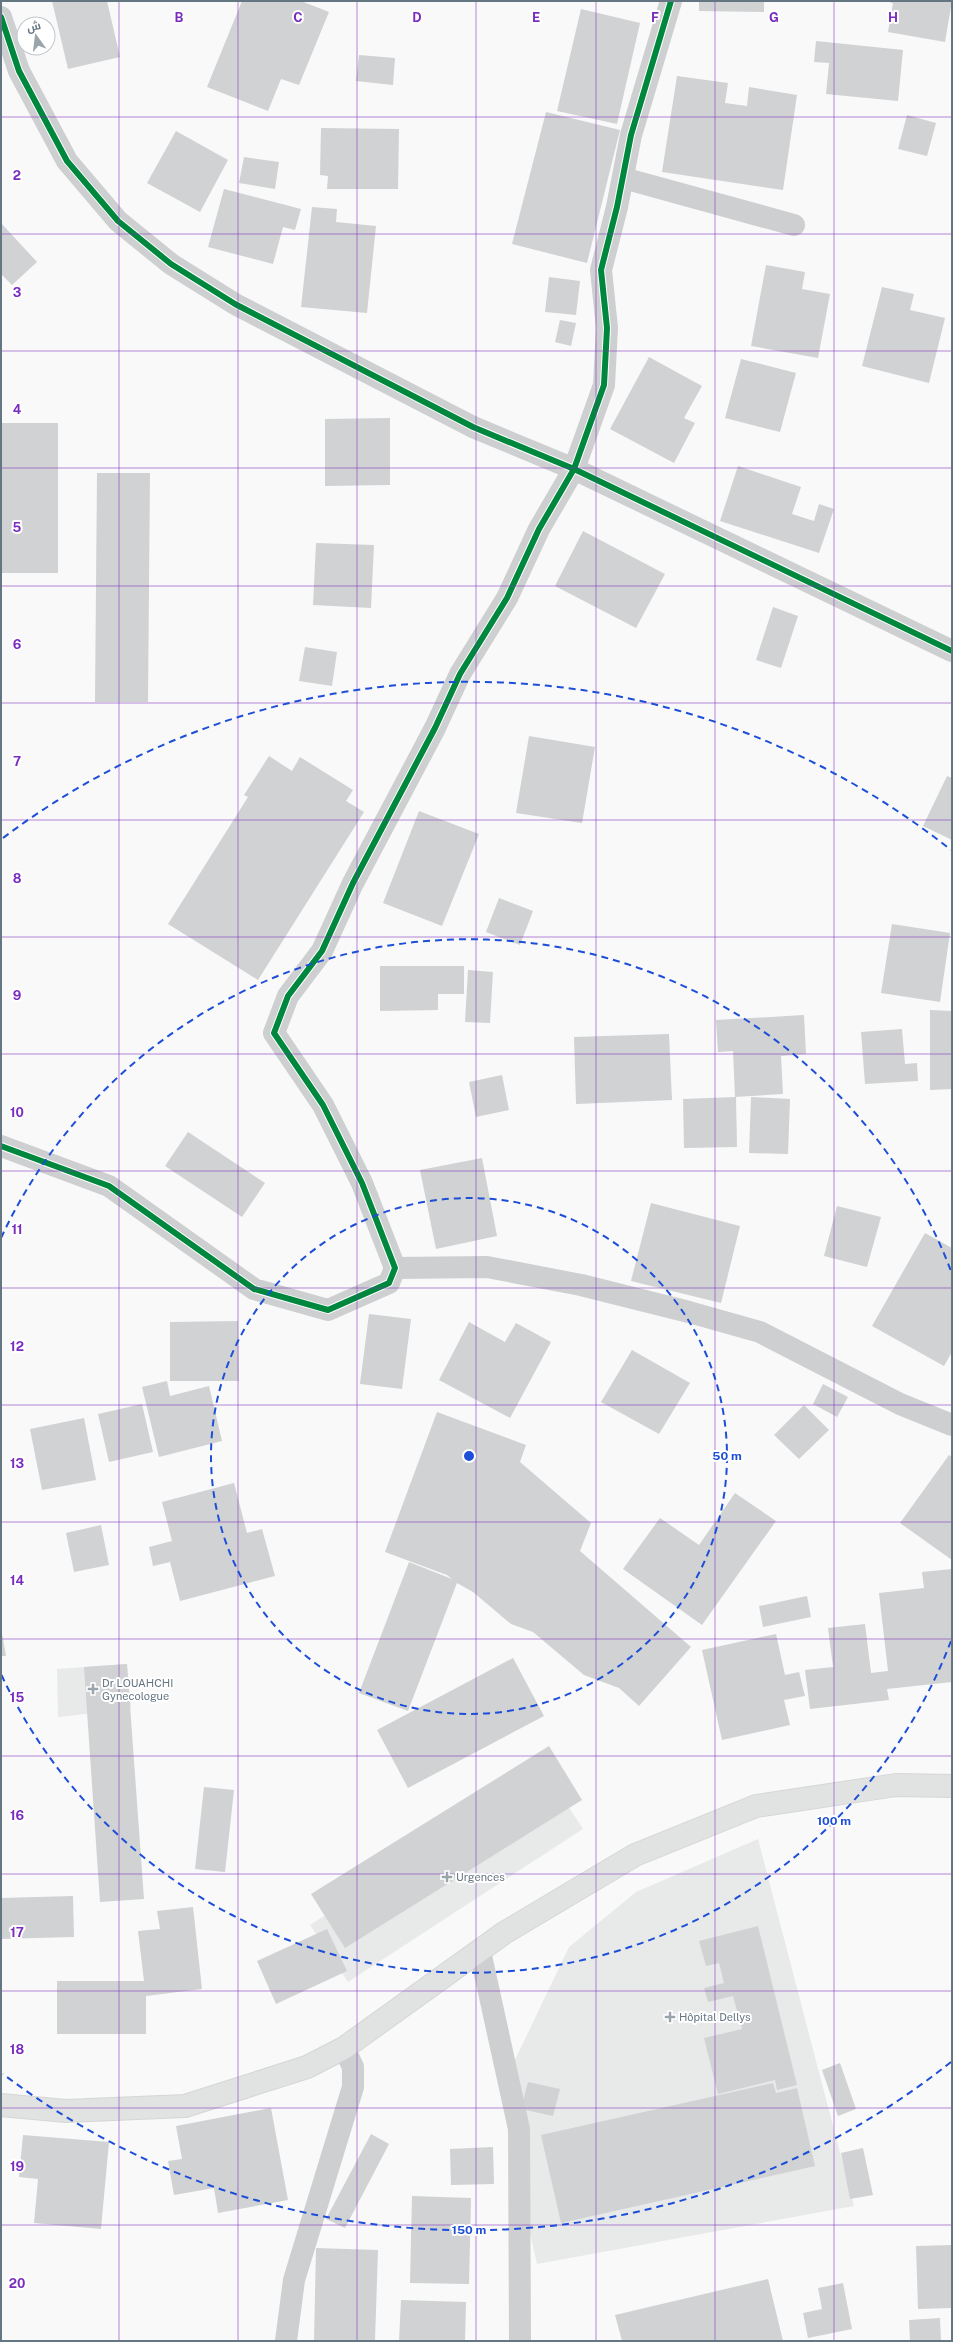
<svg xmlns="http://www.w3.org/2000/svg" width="953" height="2342" viewBox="0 0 953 2342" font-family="'Public Sans',Cairo,sans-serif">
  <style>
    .built { fill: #e8e9e9 }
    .building { fill: #d0d2d3 }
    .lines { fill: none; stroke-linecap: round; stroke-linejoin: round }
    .primary-casing { stroke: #d5d6d7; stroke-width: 24 }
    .street { stroke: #cecfd0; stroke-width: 22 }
    .primary { stroke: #e1e2e2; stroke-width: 22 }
    .cycleway-casing { stroke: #fff; stroke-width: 8 }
    .cycleway { stroke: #00873e; stroke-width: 6 }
    .grid { fill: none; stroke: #7b2cbf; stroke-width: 1; stroke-opacity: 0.55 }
    .ring { fill: none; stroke: #1d4ed8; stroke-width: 2; stroke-dasharray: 7 5 }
    .poi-dot { fill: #99a4ac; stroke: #fff; stroke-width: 1.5 }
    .labels { text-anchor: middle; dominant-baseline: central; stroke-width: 4; stroke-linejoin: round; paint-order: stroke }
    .poi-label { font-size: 11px; fill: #657683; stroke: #fff; text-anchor: start }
    .grid-label { font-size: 13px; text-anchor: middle; font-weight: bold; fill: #7b2cbf; stroke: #fff; stroke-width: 4; stroke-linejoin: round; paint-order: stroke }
    .centre { fill: #1d4ed8; stroke: #fff; stroke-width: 2 }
    .ring-label { font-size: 12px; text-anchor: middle; font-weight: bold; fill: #1d4ed8; stroke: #fff; stroke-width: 4; stroke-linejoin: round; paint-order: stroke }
  </style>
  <rect width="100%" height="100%" fill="#f9f9f9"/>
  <g class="built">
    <path d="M 127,1664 L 131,1709 L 58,1717 L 57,1669 Z"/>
    <path d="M 546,1772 L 583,1829 L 348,1982 L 310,1925 Z"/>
    <path d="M 758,1839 L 854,2206 L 537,2264 L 518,2180 L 502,2087 L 569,1947 L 636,1892 Z"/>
  </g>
  <g class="building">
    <path d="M 52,1 L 107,1 L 120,57 L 68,69 Z"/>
    <path d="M 242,1 L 301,1 L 329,12 L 299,85 L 281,79 L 268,111 L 207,87 Z"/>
    <path d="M 699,1 L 764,1 L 764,12 L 699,11 Z"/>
    <path d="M 952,1 L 945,42 L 888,32 L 893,3 L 884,1 Z"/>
    <path d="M 581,9 L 640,23 L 617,124 L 557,111 Z"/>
    <path d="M 816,41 L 903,50 L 898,101 L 826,94 L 829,63 L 814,62 Z"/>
    <path d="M 359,55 L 395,58 L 393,85 L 356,81 Z"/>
    <path d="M 677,76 L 728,83 L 725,103 L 747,106 L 749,87 L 797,95 L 783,190 L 662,172 Z"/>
    <path d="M 546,112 L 620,130 L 587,263 L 512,244 Z"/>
    <path d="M 907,115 L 936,123 L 927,156 L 898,149 Z"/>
    <path d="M 321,128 L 399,129 L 398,189 L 327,189 L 328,176 L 320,175 Z"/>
    <path d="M 176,131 L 228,160 L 200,212 L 147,183 Z"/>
    <path d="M 244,157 L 279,162 L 275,189 L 239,183 Z"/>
    <path d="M 224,189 L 301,209 L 295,230 L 283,227 L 273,264 L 208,247 Z"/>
    <path d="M 312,207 L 337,209 L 336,222 L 376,226 L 367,313 L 301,307 Z"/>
    <path d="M 1,223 L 37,262 L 12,285 L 1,274 Z"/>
    <path d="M 766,265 L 805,272 L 802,289 L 830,294 L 818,358 L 751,346 Z"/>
    <path d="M 549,277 L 580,281 L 576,315 L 545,312 Z"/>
    <path d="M 882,287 L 914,294 L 910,310 L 945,318 L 929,383 L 862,366 Z"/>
    <path d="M 560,320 L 576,323 L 571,346 L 555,342 Z"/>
    <path d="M 649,357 L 702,386 L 684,418 L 695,423 L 674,463 L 610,429 Z"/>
    <path d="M 741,359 L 796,373 L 780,432 L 725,418 Z"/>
    <path d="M 390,418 L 390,485 L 325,486 L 325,419 Z"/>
    <rect x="1" y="423" width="57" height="150"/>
    <path d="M 738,466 L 801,487 L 792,514 L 814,521 L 819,504 L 834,509 L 819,553 L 720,521 Z"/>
    <path d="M 97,473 L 150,473 L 148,702 L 95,702 Z"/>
    <path d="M 583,531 L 665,574 L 636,628 L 555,586 Z"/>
    <path d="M 316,543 L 374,545 L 371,608 L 313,605 Z"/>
    <path d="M 773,607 L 798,616 L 781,668 L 756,660 Z"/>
    <path d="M 305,647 L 337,652 L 332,686 L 299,681 Z"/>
    <path d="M 529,736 L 595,747 L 582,823 L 516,813 Z"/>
    <path d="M 269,756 L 292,771 L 300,757 L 353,790 L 346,801 L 364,812 L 258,980 L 168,924 L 248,797 L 244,795 Z"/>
    <path d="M 947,776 L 952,778 L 952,840 L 923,826 Z"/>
    <path d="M 419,811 L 479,834 L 442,926 L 383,903 Z"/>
    <path d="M 499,898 L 533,911 L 520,945 L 486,932 Z"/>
    <path d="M 892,924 L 950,933 L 940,1002 L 881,993 Z"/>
    <path d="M 380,966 L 464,966 L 464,994 L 438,994 L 438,1010 L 380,1011 Z"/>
    <path d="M 468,970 L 493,972 L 490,1023 L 465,1022 Z"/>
    <path d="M 930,1010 L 952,1011 L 952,1089 L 930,1090 Z"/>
    <path d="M 804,1015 L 806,1054 L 781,1056 L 783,1094 L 735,1097 L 733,1051 L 718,1052 L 716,1020 Z"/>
    <path d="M 902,1029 L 905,1064 L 917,1063 L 918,1081 L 865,1084 L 861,1032 Z"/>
    <path d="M 669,1034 L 672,1100 L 576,1104 L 574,1037 Z"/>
    <path d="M 502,1075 L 509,1110 L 476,1117 L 469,1082 Z"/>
    <path d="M 736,1097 L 737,1147 L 684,1148 L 683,1099 Z"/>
    <path d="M 751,1097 L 790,1099 L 788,1154 L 749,1153 Z"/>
    <path d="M 188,1132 L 265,1183 L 242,1217 L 165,1166 Z"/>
    <path d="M 482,1158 L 497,1236 L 436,1249 L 420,1170 Z"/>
    <path d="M 651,1203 L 740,1226 L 721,1303 L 631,1281 Z"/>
    <path d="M 837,1206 L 881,1217 L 867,1267 L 824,1256 Z"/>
    <path d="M 925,1233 L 952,1248 L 952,1352 L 944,1366 L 872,1326 Z"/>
    <path d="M 369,1314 L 411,1319 L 402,1389 L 360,1384 Z"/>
    <path d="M 238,1321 L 239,1381 L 170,1381 L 170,1322 Z"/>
    <path d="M 469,1322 L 505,1342 L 516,1323 L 551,1342 L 510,1418 L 439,1380 Z"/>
    <path d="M 632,1350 L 690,1383 L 659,1434 L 601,1402 Z"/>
    <path d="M 167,1381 L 170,1396 L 209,1386 L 222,1441 L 159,1457 L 142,1387 Z"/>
    <path d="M 823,1384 L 848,1397 L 837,1417 L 813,1404 Z"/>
    <path d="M 142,1404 L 153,1452 L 109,1462 L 98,1414 Z"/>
    <path d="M 804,1405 L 829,1430 L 799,1459 L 774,1435 Z"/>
    <path d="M 437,1412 L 526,1445 L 520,1462 L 591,1523 L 580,1551 L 691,1647 L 639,1706 L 619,1688 L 584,1675 L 533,1632 L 511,1624 L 473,1592 L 457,1583 L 408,1711 L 359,1693 L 409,1562 L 452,1579 L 447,1575 L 385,1552 Z"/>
    <path d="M 84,1418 L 96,1480 L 42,1490 L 30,1429 Z"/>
    <path d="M 949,1455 L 952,1457 L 952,1560 L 900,1523 Z"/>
    <path d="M 234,1483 L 247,1533 L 262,1529 L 275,1576 L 180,1601 L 170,1562 L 153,1566 L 149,1547 L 172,1541 L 162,1502 Z"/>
    <path d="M 735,1493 L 776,1521 L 702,1625 L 623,1569 L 660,1518 L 699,1545 Z"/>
    <path d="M 101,1525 L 109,1565 L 74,1572 L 66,1533 Z"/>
    <path d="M 952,1569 L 952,1682 L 887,1689 L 889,1700 L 810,1709 L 805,1670 L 833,1667 L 828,1628 L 865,1624 L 871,1673 L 888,1671 L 879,1593 L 924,1588 L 922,1572 Z"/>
    <path d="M 807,1596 L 811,1617 L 763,1627 L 759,1606 Z"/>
    <path d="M 1,1628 L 6,1656 L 1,1656 Z"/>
    <path d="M 776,1634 L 785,1675 L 799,1672 L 805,1696 L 784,1700 L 790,1725 L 722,1740 L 702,1650 Z"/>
    <path d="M 513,1658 L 544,1716 L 408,1788 L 377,1730 Z"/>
    <path d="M 127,1664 L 144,1899 L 100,1902 L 84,1667 Z"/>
    <path d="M 549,1746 L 582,1800 L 345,1948 L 311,1894 Z"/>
    <path d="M 204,1787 L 234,1790 L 225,1872 L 195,1869 Z"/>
    <path d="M 73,1896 L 74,1937 L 1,1939 L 1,1898 Z"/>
    <path d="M 193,1907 L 202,1989 L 146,1996 L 146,1991 L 146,2034 L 57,2034 L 57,1981 L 144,1981 L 138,1931 L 160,1929 L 157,1911 Z"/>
    <path d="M 758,1926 L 797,2085 L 777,2090 L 775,2080 L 718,2094 L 704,2038 L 742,2029 L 733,1996 L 708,2002 L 704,1988 L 724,1983 L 719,1963 L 706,1966 L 699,1941 Z"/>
    <path d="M 327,1929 L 347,1971 L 276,2004 L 257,1961 Z"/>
    <path d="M 840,2063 L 856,2109 L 838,2116 L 822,2070 Z"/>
    <path d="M 528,2082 L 560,2089 L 553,2116 L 521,2109 Z"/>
    <path d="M 773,2083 L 776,2093 L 797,2088 L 815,2166 L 561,2223 L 541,2135 Z"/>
    <path d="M 271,2108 L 288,2200 L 218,2213 L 214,2188 L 174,2195 L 168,2161 L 182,2159 L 176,2126 Z"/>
    <path d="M 371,2134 L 389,2144 L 345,2228 L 326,2219 Z"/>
    <path d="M 23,2135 L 109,2142 L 101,2229 L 34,2223 L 38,2179 L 19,2177 Z"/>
    <path d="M 493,2147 L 494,2184 L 451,2185 L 450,2149 Z"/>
    <path d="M 863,2148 L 873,2195 L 850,2199 L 841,2153 Z"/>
    <path d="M 412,2196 L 471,2198 L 469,2284 L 410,2283 Z"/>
    <path d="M 952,2245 L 952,2308 L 918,2309 L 916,2246 Z"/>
    <path d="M 316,2248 L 378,2250 L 375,2341 L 314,2341 Z"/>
    <path d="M 768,2279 L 783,2341 L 622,2341 L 615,2315 Z"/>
    <path d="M 843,2283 L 852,2329 L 808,2338 L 803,2313 L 822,2309 L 818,2288 Z"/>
    <path d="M 401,2300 L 466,2302 L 465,2341 L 399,2341 Z"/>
    <path d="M 940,2318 L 941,2341 L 910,2341 L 909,2320 Z"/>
  </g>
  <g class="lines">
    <defs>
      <path id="primary" d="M 1,2105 L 66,2111 L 185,2106 L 307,2067 L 344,2048 L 504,1933 L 635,1855 L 756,1806 L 896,1785 L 952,1786"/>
    </defs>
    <use href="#primary" class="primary-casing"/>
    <g class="street">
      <path d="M 671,1 L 631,135 L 617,207 L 601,270 L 607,328 L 604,385 L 574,469 L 952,651"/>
      <path d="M 1,17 L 19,71 L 67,161 L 118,221 L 171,264 L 235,304 L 473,427 L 574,469 L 539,529 L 507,598 L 460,674 L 435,728 L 353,883 L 322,951 L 288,996 L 274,1033 L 323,1105 L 362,1183 L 395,1268 L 389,1283 L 328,1310 L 254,1289 L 109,1186 L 1,1146"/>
      <path d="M 623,178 L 794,225"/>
      <path d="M 395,1268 L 487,1267 L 581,1285 L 689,1312 L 760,1332 L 900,1404 L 952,1425"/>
      <path d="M 480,1951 L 519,2129 L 520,2341"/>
      <path d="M 286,2341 L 294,2280 L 353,2087 L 353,2067 L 344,2048"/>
    </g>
    <use href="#primary" class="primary"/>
    <defs>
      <g id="cycleway">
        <path d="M 671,1 L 631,135 L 617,207 L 601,270 L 607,328 L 604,385 L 574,469 L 952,651"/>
        <path d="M 1,17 L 19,71 L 67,161 L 118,221 L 171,264 L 235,304 L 473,427 L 574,469 L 539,529 L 507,598 L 460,674 L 435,728 L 353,883 L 322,951 L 288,996 L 274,1033 L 323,1105 L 362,1183 L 395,1268 L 389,1283 L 328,1310 L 254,1289 L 109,1186 L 1,1146"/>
      </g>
    </defs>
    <use href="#cycleway" class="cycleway-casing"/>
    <use href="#cycleway" class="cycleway"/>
  </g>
  <path class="grid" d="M 119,1 L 119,2341M 238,1 L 238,2341M 357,1 L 357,2341M 476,1 L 476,2341M 596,1 L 596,2341M 715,1 L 715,2341M 834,1 L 834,2341M 1,117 L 952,117M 1,234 L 952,234M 1,351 L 952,351M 1,468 L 952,468M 1,586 L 952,586M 1,703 L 952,703M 1,820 L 952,820M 1,937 L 952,937M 1,1054 L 952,1054M 1,1171 L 952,1171M 1,1288 L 952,1288M 1,1405 L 952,1405M 1,1522 L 952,1522M 1,1639 L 952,1639M 1,1756 L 952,1756M 1,1874 L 952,1874M 1,1991 L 952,1991M 1,2108 L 952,2108M 1,2225 L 952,2225"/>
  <g class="ring">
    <circle cx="469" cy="1456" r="258"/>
    <path d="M951 1641A516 516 0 0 1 1 1674M1 1238A516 516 0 0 1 951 1271"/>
    <path d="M951 2062A774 774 0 0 1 3 2074M3 838A774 774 0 0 1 951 850"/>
  </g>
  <g class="poi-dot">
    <path d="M91 1683h4v4h4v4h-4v4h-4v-4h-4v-4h4z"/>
    <path d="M445 1871h4v4h4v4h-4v4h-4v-4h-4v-4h4z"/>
    <path d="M668 2011h4v4h4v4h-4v4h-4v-4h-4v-4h4z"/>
  </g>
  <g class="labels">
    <g class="poi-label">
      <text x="102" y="1683">Dr LOUAHCHI<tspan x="102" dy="13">Gynecologue</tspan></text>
      <text x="456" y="1877">Urgences</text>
      <text x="679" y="2017">Hôpital Dellys</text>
    </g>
  </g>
  <g class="grid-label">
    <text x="179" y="22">B</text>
    <text x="298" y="22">C</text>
    <text x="417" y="22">D</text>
    <text x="536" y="22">E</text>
    <text x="655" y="22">F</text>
    <text x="774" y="22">G</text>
    <text x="893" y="22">H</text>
    <text x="17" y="180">2</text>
    <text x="17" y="297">3</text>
    <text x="17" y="414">4</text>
    <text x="17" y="532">5</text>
    <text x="17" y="649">6</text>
    <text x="17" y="766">7</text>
    <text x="17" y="883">8</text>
    <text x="17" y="1000">9</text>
    <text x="17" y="1117">10</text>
    <text x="17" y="1234">11</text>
    <text x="17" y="1351">12</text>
    <text x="17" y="1468">13</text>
    <text x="17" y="1585">14</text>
    <text x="17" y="1702">15</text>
    <text x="17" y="1820">16</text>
    <text x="17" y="1937">17</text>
    <text x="17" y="2054">18</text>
    <text x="17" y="2171">19</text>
    <text x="17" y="2288">20</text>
  </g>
  <circle cx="469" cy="1456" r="6" class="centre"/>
  <g class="ring-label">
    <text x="727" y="1460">50 m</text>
    <text x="834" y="1825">100 m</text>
    <text x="469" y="2234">150 m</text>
  </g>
  <rect width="953" height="2342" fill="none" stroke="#657683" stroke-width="4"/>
  <g transform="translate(36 36) rotate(346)"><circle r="19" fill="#ffffff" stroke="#c1c8cd"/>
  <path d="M0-3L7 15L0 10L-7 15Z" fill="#99a4ac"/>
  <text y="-6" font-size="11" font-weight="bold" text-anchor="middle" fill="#657683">ش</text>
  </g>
</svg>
